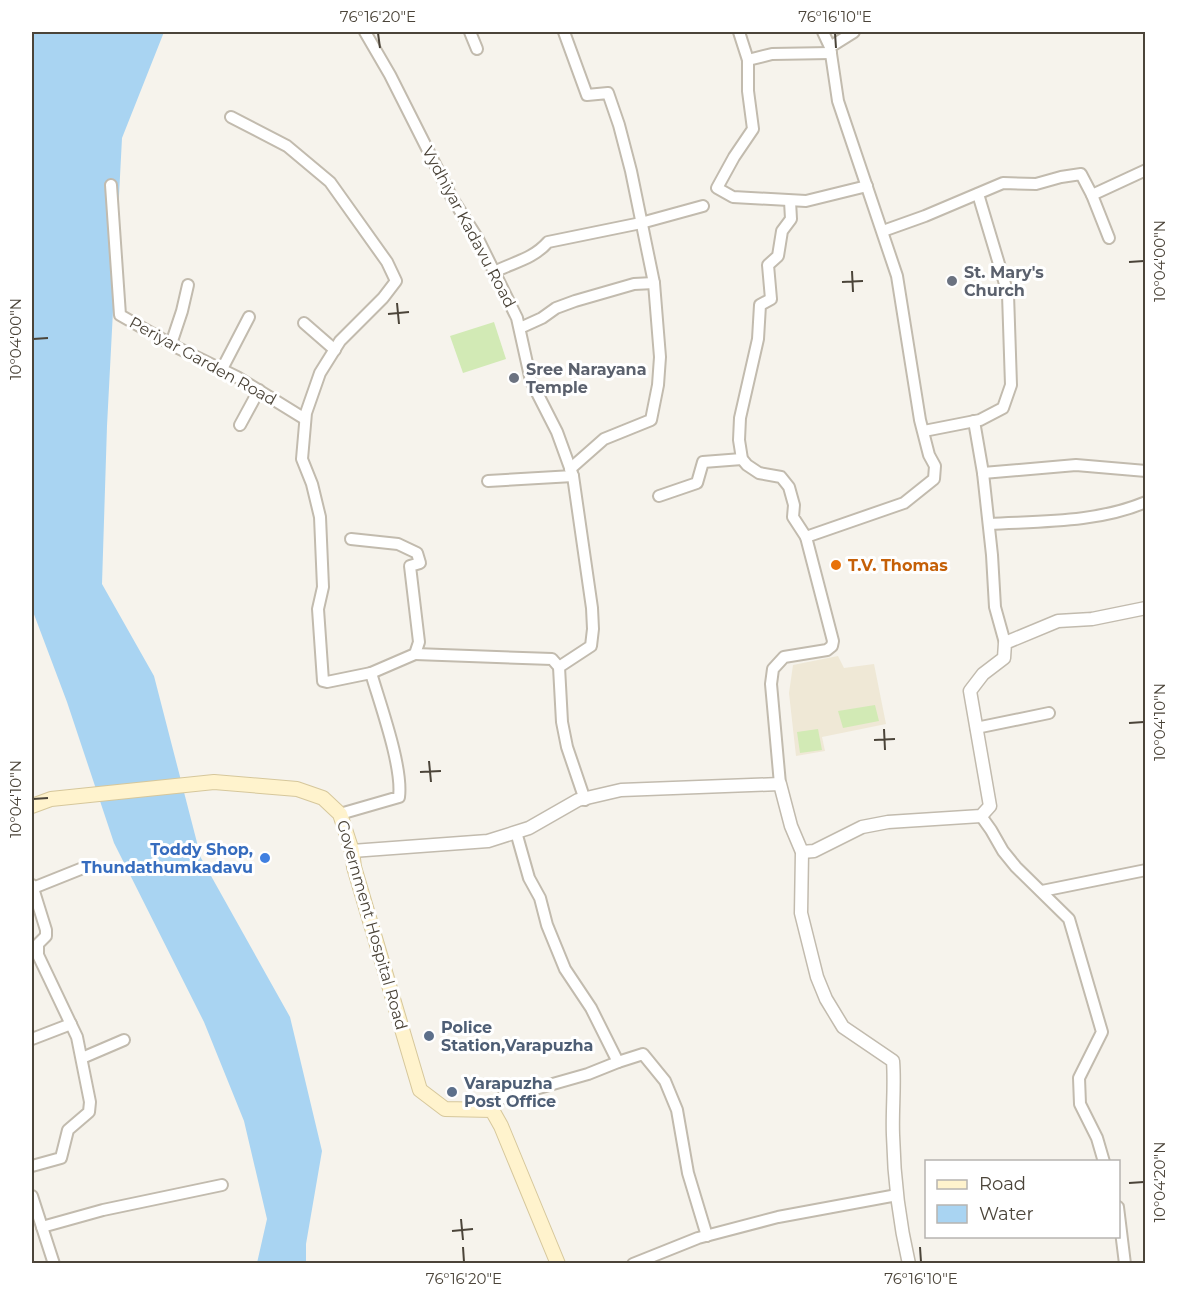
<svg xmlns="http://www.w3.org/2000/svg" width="1177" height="1295" viewBox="0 0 1177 1295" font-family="Montserrat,sans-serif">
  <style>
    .education { fill: #efe8d6 }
    .green { fill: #d2eab5 }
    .water { fill: #a9d4f2 }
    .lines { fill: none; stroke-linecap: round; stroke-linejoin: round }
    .minor-casing { stroke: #c2bbae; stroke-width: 14 }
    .tertiary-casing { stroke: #c2bbae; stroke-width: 15 }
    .secondary-casing { stroke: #d6c79b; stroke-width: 16 }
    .minor { stroke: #fff; stroke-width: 10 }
    .tertiary { stroke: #fff; stroke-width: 12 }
    .secondary { stroke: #fff3cd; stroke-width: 14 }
    .ticks { fill: none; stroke: #4b4439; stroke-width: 2 }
    .worship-dot { fill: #6b7280; stroke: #fff; stroke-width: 2 }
    .food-dot { fill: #e8710a; stroke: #fff; stroke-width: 2 }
    .shop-dot { fill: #3f7fe0; stroke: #fff; stroke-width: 2 }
    .service-dot { fill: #5c6f8a; stroke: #fff; stroke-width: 2 }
    .labels { text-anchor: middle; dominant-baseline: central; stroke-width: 6; stroke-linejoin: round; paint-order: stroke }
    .street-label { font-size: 16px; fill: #4b4439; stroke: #fff }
    .worship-label { font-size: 16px; font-weight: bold; fill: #5b616d; stroke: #fff; text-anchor: start }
    .food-label { font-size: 16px; font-weight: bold; fill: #c56008; stroke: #fff; text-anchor: start }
    .shop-label { font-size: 16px; font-weight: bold; fill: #366cbe; stroke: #fff; text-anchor: end }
    .service-label { font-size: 16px; font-weight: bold; fill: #4e5e75; stroke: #fff; text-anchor: start }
    .neatline { fill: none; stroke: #4b4439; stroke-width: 2 }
    .ticks-label { font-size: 15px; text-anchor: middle; fill: #4b4439 }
  </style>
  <rect width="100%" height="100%" fill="#f6f3ec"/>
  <path class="education" d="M 838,656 L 844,668 L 874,664 L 886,724 L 822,737 L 825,751 L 796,756 L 789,693 L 793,665 Z"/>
  <g class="green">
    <path d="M 494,322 L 506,359 L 463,373 L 450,336 Z"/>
    <path d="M 875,705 L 879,721 L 843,728 L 838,711 Z"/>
    <path d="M 818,729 L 822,750 L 800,753 L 797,732 Z"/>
  </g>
  <path class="water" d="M 32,32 L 164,32 L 122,138 L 107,426 L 102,584 L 154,676 L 201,858 L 290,1017 L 322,1151 L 306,1244 L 306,1263 L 257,1263 L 267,1219 L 244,1121 L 204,1022 L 114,843 L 67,702 L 32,609 Z"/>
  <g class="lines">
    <defs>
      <g id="minor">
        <path d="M 365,32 L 390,75 L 452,198 L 478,239 L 517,318 L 531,381 L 557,432 L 573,476 L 592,608 L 593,629 L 591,646 L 559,667 L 562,722 L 567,747 L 585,800"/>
        <path d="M 470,32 L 477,49"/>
        <path d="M 564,32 L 587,95 L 608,93 L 619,125 L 631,171 L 654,283 L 660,357 L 658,385 L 651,420 L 604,439 L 570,469"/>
        <path d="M 739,32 L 748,60 L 748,91 L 753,129 L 734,157 L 717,188 L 733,197 L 806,201 L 867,186"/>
        <path d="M 823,32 L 830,47"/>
        <path d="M 748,60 L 772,54 L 831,53"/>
        <path d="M 231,117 L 287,146 L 330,182 L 387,262 L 396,281 L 383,298 L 340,341 L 320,373 L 306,413 L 302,459 L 312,484 L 320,517 L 323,587 L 318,609 L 323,681 L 327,682 L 371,673 C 380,704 403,767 399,797 L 340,814"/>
        <path d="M 111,185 L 120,315 L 176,347 L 237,377 L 305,419"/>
        <path d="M 1092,195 L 1109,238"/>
        <path d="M 790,201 L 791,219 L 782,231 L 778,256 L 768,265 L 771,299 L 760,305 L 758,339 L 740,418 L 739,440 L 742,459 L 747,465 L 759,473 L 781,477 L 789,487 L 794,505 L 793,517 L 806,537"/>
        <path d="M 883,231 L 925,216 L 1003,183 L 1036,184 L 1061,177 L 1081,174 L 1092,195 L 1146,170"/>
        <path d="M 494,272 C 514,262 533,259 548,242 L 641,223 L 703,206"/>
        <path d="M 304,323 L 335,350"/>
        <path d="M 520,328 L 542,318 L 556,308 L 575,301 L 634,284 L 654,283"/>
        <path d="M 171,344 L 182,311 L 188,285"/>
        <path d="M 222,369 L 249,317"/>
        <path d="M 974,421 L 983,473 L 992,555 L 995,607 L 1005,643"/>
        <path d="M 240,425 L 259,390"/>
        <path d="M 924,431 L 980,420 L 1003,408 L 1011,385 L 1008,294 L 978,194"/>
        <path d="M 983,473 L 1076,465 L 1146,471"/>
        <path d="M 488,481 L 573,476"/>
        <path d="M 659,496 L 697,483 L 703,462 L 742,459"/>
        <path d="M 989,524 C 1041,521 1096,523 1146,502"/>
        <path d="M 351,539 L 398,544 L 417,553 L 420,563 L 410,566 L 419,642 L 415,654 L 371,673"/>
        <path d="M 415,654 L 552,659 L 559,667"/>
        <path d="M 976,728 L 1049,713"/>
        <path d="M 780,784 L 771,684 L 773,669 L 784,657 L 827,650 L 832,646 L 833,641 L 806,537 L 904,503 L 934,479 L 935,466 L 929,455 L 920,420 L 897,276 L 838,101 L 830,47 L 854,32"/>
        <path d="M 981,816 L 991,830 L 1003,851 L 1016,867 L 1069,919 L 1102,1032 L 1079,1078 L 1080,1104 L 1097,1138 L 1104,1162"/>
        <path d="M 32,885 L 46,930 L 46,936 L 38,944 L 38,955 L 77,1037 L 90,1102 L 89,1112 L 68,1130 L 61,1158 L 32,1166"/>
        <path d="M 33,888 L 88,866"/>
        <path d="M 1042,891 L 1146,870"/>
        <path d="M 32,1039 L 71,1024"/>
        <path d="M 82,1058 L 124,1040"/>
        <path d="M 618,1062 L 643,1054 L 665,1081 L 677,1110 L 688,1173 L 707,1236"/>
        <path d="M 492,1110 L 500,1099 L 588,1074 L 618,1062 L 591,1008 L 565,969 L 547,925 L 540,898 L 529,878 L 516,832"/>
        <path d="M 32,1196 L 54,1264"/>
        <path d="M 1118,1207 L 1125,1264"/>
        <path d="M 42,1227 L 103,1210 L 222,1185"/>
        <path d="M 633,1264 L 698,1238 L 778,1217 L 897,1195"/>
      </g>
      <g id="tertiary">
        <path d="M 352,851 L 488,841 L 529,828 L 578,800 L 621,790 L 780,784 L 791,826 L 802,852 L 801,913 L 817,977 L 826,999 L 843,1027 L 893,1061 C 895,1086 892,1110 893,1135 C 894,1179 899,1221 909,1264"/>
        <path d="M 802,852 L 814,851 L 862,827 L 888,822 L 981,816 L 990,806 L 970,691 L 983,674 L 1004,658 L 1005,643 L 1058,621 L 1092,619 L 1146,608"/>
      </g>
      <path id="secondary" d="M 32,806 L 51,799 L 214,782 L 297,789 L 323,798 L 340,814 L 352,851 L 354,867 L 420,1090 L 445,1109 L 492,1110 L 501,1126 L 558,1264"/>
    </defs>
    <use href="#minor" class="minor-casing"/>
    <use href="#tertiary" class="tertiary-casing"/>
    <use href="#secondary" class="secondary-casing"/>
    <use href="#minor" class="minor"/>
    <use href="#tertiary" class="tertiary"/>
    <use href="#secondary" class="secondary"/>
  </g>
  <path class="ticks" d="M 378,33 L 380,48M 835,33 L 836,48M 1129,262 L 1144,261M 852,271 L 853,292M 842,282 L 863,281M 397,303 L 399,324M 388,314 L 409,312M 33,339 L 48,338M 1129,723 L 1144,722M 884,729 L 885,750M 874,740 L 895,739M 429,761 L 431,782M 420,772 L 441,771M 33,799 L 48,798M 1129,1183 L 1144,1182M 461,1219 L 463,1240M 452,1231 L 473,1229M 463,1247 L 464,1262M 920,1247 L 921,1262"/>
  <g class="worship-dot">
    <circle cx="952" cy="281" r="6"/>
    <circle cx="514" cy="378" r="6"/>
  </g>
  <circle class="food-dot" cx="836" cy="565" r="6"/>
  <circle class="shop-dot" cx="265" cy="858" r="6"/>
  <g class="service-dot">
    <circle cx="429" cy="1036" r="6"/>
    <circle cx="452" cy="1092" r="6"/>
  </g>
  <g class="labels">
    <g class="street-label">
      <text transform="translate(469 227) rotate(62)">Vydhiyar Kadavu Road</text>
      <text transform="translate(203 361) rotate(29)">Periyar Garden Road</text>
      <text transform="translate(372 925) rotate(74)">Government Hospital Road</text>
    </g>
    <g class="worship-label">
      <text x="964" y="272">St. Mary's<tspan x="964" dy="18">Church</tspan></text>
      <text x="526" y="369">Sree Narayana<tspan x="526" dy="18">Temple</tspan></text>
    </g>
    <g class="food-label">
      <text x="848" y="565">T.V. Thomas</text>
    </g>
    <g class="shop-label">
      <text x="253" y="849">Toddy Shop,<tspan x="253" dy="18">Thundathumkadavu</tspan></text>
    </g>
    <g class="service-label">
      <text x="441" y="1027">Police<tspan x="441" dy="18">Station,Varapuzha</tspan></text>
      <text x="464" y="1083">Varapuzha<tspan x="464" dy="18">Post Office</tspan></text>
    </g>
  </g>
  <rect width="1177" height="1295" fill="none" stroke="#ffffff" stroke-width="66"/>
  <rect x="925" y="1160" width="195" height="78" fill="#ffffff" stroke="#b7b4b0" stroke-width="1.5"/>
  <rect x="937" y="1180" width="30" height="9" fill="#fff3cd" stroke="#b7b4b0" stroke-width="1.5"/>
  <text x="979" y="1190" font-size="18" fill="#4b4439">Road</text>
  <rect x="937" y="1205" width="30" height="18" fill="#a9d4f2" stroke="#b7b4b0" stroke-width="1.5"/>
  <text x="979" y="1220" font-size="18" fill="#4b4439">Water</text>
  <rect x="33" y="33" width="1111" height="1229" class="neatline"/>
  <g class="ticks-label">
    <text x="378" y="22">76°16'20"E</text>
    <text x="835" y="22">76°16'10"E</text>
    <text transform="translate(1160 261) rotate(-90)" y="5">10°04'00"N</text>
    <text transform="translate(16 339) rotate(-90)" y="5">10°04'00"N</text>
    <text transform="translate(1160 722) rotate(-90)" y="5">10°04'10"N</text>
    <text transform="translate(16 799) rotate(-90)" y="5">10°04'10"N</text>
    <text transform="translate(1160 1182) rotate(-90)" y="5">10°04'20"N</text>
    <text x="464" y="1284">76°16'20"E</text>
    <text x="921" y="1284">76°16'10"E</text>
  </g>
</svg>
